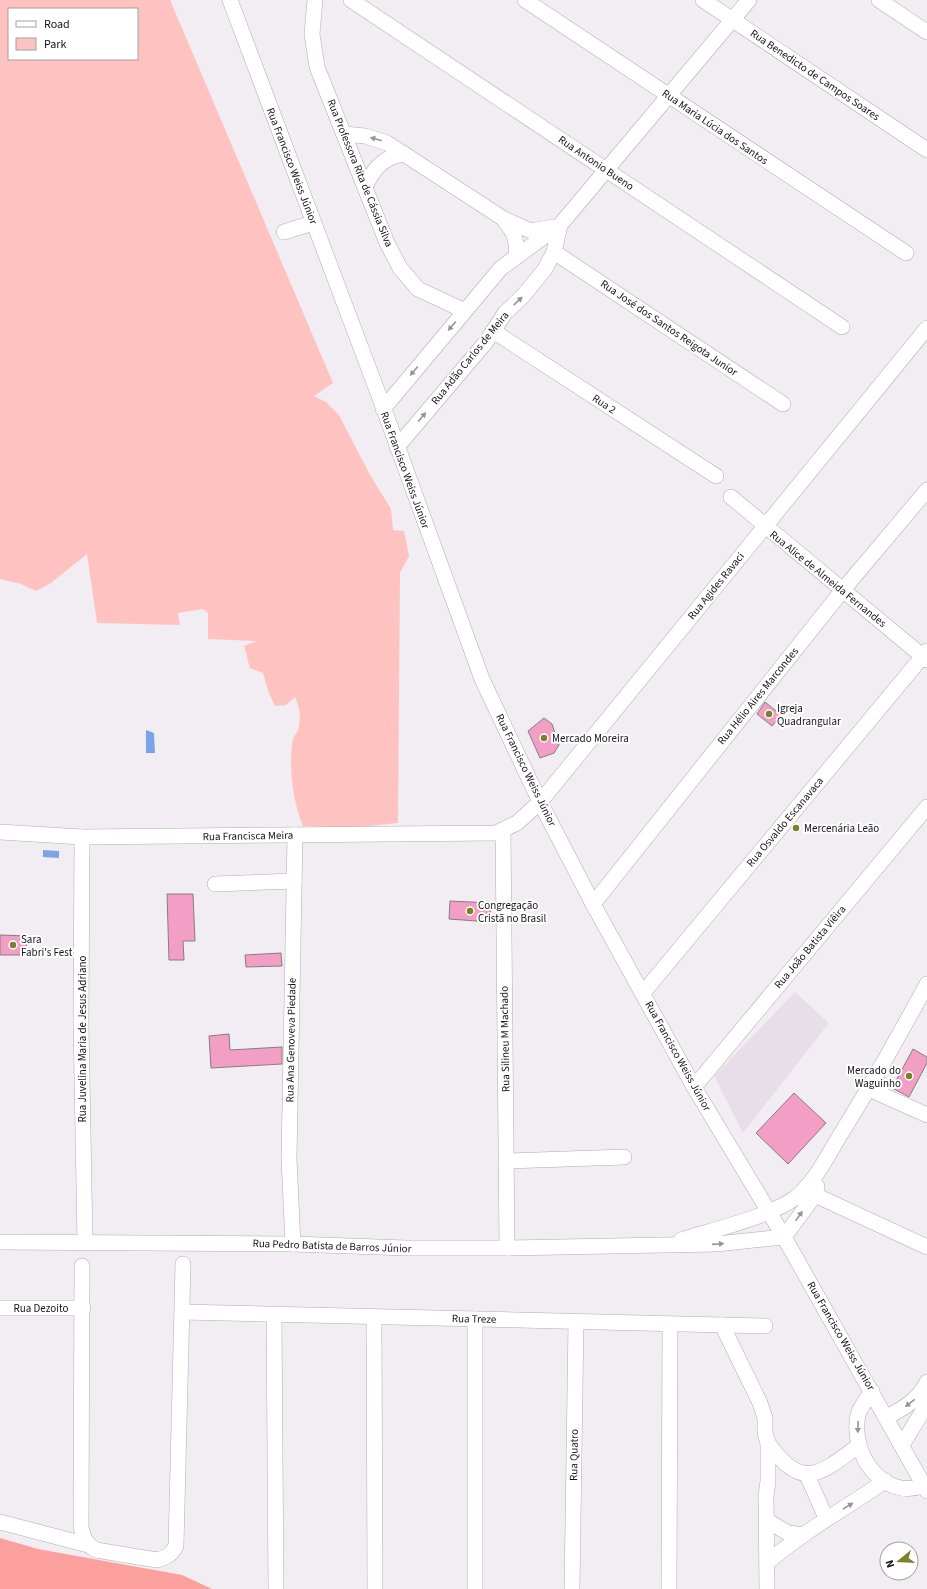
<svg xmlns="http://www.w3.org/2000/svg" width="927" height="1589" viewBox="0 0 927 1589" font-family="'Source Sans 3',sans-serif">
  <style>
    .built { fill: #e8dee9 }
    .green { fill: #fec3c1; fill-rule: evenodd }
    .forest { fill: #fca09e }
    .water { fill: #7ba4e8 }
    .building { fill: #f39fc5; stroke: #847e80 }
    .lines { fill: none; stroke-linecap: round; stroke-linejoin: round }
    .minor-casing { stroke: #b0acb1; stroke-width: 16 }
    .minor { stroke: #fff; stroke-width: 15 }
    .oneway { fill: #969596 }
    .poi-dot { fill: #7e812b; stroke: #fff; stroke-width: 1.5 }
    .labels { text-anchor: middle; dominant-baseline: central; stroke-width: 4; stroke-linejoin: round; paint-order: stroke }
    .street-label { font-size: 11px; fill: #151416; stroke: #fff }
    .poi-label { font-size: 11px; fill: #151416; stroke: #fff; text-anchor: start }
  </style>
  <rect width="100%" height="100%" fill="#f2edf2"/>
  <path class="built" d="M 795,992 L 829,1023 L 743,1133 L 714,1076 Z"/>
  <path class="green" d="M 0,0 L 170,0 L 333,383 L 314,396 L 326,402 L 339,415 L 370,475 L 391,509 L 393,530 L 404,531 L 409,556 L 400,573 L 398,823 L 351,828 L 303,826 C 293,802 289,770 292,744 C 292,739 296,734 298,730 C 302,718 299,707 295,697 L 286,705 L 275,706 L 269,693 L 263,673 L 250,668 L 244,646 L 257,641 L 208,639 L 208,613 L 203,609 L 178,613 L 180,625 L 97,623 L 87,554 L 51,583 L 36,591 L 21,584 L 0,579 ZM 9,9 L 137,9 L 137,59 L 9,59 Z"/>
  <path class="forest" d="M 0,1538 L 38,1549 L 182,1575 L 212,1589 L 0,1589 Z"/>
  <g class="water">
    <path d="M 146,730 L 154,733 L 155,753 L 146,753 Z"/>
    <path d="M 43,850 L 59,851 L 59,858 L 43,857 Z"/>
  </g>
  <g class="building">
    <path d="M 765,702 L 781,715 L 772,726 L 757,714 Z"/>
    <path d="M 544,718 L 552,724 L 559,745 L 554,753 L 540,758 L 528,731 Z"/>
    <path d="M 167,894 L 193,894 L 195,941 L 183,941 L 184,960 L 169,960 Z"/>
    <path d="M 450,901 L 491,903 L 490,922 L 449,919 Z"/>
    <path d="M 0,935 L 27,936 L 26,955 L 0,955 Z"/>
    <path d="M 281,953 L 282,966 L 246,967 L 245,955 Z"/>
    <path d="M 229,1034 L 230,1050 L 282,1047 L 282,1064 L 211,1068 L 209,1036 Z"/>
    <path d="M 913,1049 L 927,1057 L 927,1063 L 909,1097 L 892,1088 Z"/>
    <path d="M 794,1093 L 826,1123 L 788,1164 L 756,1133 Z"/>
  </g>
  <g class="lines">
    <defs>
      <g id="minor">
        <path d="M 230,0 L 381,401 L 482,679 L 540,802 L 593,904 L 694,1087 L 784,1237 L 927,1491"/>
        <path d="M 315,0 L 312,34 L 317,67 L 387,243 L 400,268 L 418,289 L 465,311"/>
        <path d="M 351,0 L 842,327"/>
        <path d="M 525,0 L 906,253"/>
        <path d="M 703,0 L 927,150"/>
        <path d="M 879,0 L 927,32"/>
        <path d="M 344,134 L 365,136 L 387,143 L 504,219 L 531,231 L 553,227"/>
        <path d="M 365,187 C 374,168 383,157 404,154"/>
        <path d="M 504,220 C 514,232 518,241 516,257"/>
        <path d="M 284,232 L 313,223"/>
        <path d="M 554,252 L 783,404"/>
        <path d="M 493,331 L 716,476"/>
        <path d="M 383,409 L 501,268 L 560,225 L 749,0"/>
        <path d="M 397,447 L 486,342 L 505,313 L 523,296 L 545,269 L 554,252 L 560,225"/>
        <path d="M 731,497 L 927,660"/>
        <path d="M 503,830 L 507,1248"/>
        <path d="M 0,832 L 82,837 L 496,833 L 517,823 L 540,802 L 927,328"/>
        <path d="M 82,837 L 81,1024 L 85,1242"/>
        <path d="M 215,884 L 294,881"/>
        <path d="M 593,904 L 842,591 L 927,490"/>
        <path d="M 643,993 L 927,651"/>
        <path d="M 694,1087 L 927,807"/>
        <path d="M 869,1089 L 927,1115"/>
        <path d="M 506,1161 L 624,1157"/>
        <path d="M 806,1187 L 815,1195 L 927,1247"/>
        <path d="M 784,1237 L 815,1195 L 817,1186"/>
        <path d="M 681,1240 C 712,1230 769,1217 795,1198 C 814,1183 827,1157 839,1137 C 870,1087 899,1036 927,984"/>
        <path d="M 0,1242 L 293,1244 L 406,1248 L 507,1248 L 716,1244 L 784,1237"/>
        <path d="M 293,1244 L 289,1159 L 295,835"/>
        <path d="M 82,1266 L 81,1527 C 84,1539 86,1544 96,1550 L 157,1560 C 167,1557 171,1555 176,1546 L 183,1264"/>
        <path d="M 0,1308 L 83,1308"/>
        <path d="M 183,1312 L 765,1326"/>
        <path d="M 274,1315 L 276,1589"/>
        <path d="M 374,1317 L 375,1589"/>
        <path d="M 475,1319 L 475,1589"/>
        <path d="M 722,1325 L 760,1403 L 765,1418 L 765,1433 L 768,1443 L 768,1481 L 766,1496 L 767,1589"/>
        <path d="M 872,1391 C 867,1399 860,1407 858,1415 C 850,1454 882,1500 923,1486"/>
        <path d="M 887,1417 C 904,1408 918,1400 927,1382"/>
        <path d="M 768,1443 C 802,1491 819,1475 858,1446"/>
        <path d="M 902,1445 L 927,1404"/>
        <path d="M 807,1475 L 826,1518"/>
        <path d="M 766,1520 L 788,1533 L 803,1535"/>
        <path d="M 0,1522 L 88,1545"/>
        <path d="M 768,1562 C 804,1531 846,1508 885,1481"/>
        <path d="M 572,1589 L 576,1322"/>
        <path d="M 669,1589 L 670,1324"/>
      </g>
    </defs>
    <use href="#minor" class="minor-casing"/>
    <use href="#minor" class="minor"/>
  </g>
  <defs><path id="oneway-solid" d="M-6-.8H1V-3.2L6.5 0L1 3.2V.8H-6Z"/></defs>
  <g class="oneway">
    <use href="#oneway-solid" transform="translate(376 139) rotate(-164)"/>
    <use href="#oneway-solid" transform="translate(518 301) rotate(-43)"/>
    <use href="#oneway-solid" transform="translate(452 326) rotate(130)"/>
    <use href="#oneway-solid" transform="translate(414 371) rotate(130)"/>
    <use href="#oneway-solid" transform="translate(422 417) rotate(-50)"/>
    <use href="#oneway-solid" transform="translate(799 1216) rotate(-55)"/>
    <use href="#oneway-solid" transform="translate(718 1244) rotate(-4)"/>
    <use href="#oneway-solid" transform="translate(910 1403) rotate(142)"/>
    <use href="#oneway-solid" transform="translate(858 1427) rotate(92)"/>
    <use href="#oneway-solid" transform="translate(848 1506) rotate(-31)"/>
  </g>
  <g class="poi-dot">
    <circle cx="769" cy="714" r="4"/>
    <circle cx="544" cy="738" r="4"/>
    <circle cx="796" cy="828" r="4"/>
    <circle cx="470" cy="911" r="4"/>
    <circle cx="13" cy="945" r="4"/>
    <circle cx="909" cy="1076" r="4"/>
  </g>
  <g class="labels">
    <g class="street-label">
      <text transform="translate(815 75) rotate(34)">Rua Benedicto de Campos Soares</text>
      <text transform="translate(715 127) rotate(34)">Rua Maria Lúcia dos Santos</text>
      <text transform="translate(596 163) rotate(34)">Rua Antonio Bueno</text>
      <text transform="translate(292 166) rotate(69)">Rua Francisco Weiss Júnior</text>
      <text transform="translate(360 173) rotate(68)">Rua Professora Rita de Cássia Silva</text>
      <text transform="translate(669 328) rotate(34)">Rua José dos Santos Reigota Junior</text>
      <text transform="translate(470 358) rotate(-51)">Rua Adão Carlos de Meira</text>
      <text transform="translate(604 404) rotate(33)">Rua 2</text>
      <text transform="translate(405 470) rotate(70)">Rua Francisco Weiss Júnior</text>
      <text transform="translate(828 579) rotate(39)">Rua Alice de Almeida Fernandes</text>
      <text transform="translate(716 586) rotate(-51)">Rua Agides Ravaci</text>
      <text transform="translate(758 696) rotate(-51)">Rua Hélio Aires Marcondes</text>
      <text transform="translate(526 770) rotate(64)">Rua Francisco Weiss Júnior</text>
      <text transform="translate(785 822) rotate(-50)">Rua Osvaldo Escanavaca</text>
      <text transform="translate(248 836) rotate(-1)">Rua Francisca Meira</text>
      <text transform="translate(810 947) rotate(-50)">Rua João Batista Viêira</text>
      <text transform="translate(82 1039) rotate(-90)">Rua Juvelina Maria de Jesus Adriano</text>
      <text transform="translate(505 1039) rotate(-91)">Rua Silineu M Machado</text>
      <text transform="translate(291 1040) rotate(-89)">Rua Ana Genoveva Piedade</text>
      <text transform="translate(678 1056) rotate(61)">Rua Francisco Weiss Júnior</text>
      <text transform="translate(332 1246) rotate(2)">Rua Pedro Batista de Barros Júnior</text>
      <text x="41" y="1308">Rua Dezoito</text>
      <text transform="translate(474 1319) rotate(1)">Rua Treze</text>
      <text transform="translate(841 1336) rotate(60)">Rua Francisco Weiss Júnior</text>
      <text transform="translate(574 1455) rotate(-89)">Rua Quatro</text>
    </g>
    <g class="poi-label">
      <text x="777" y="708">Igreja<tspan x="777" dy="13">Quadrangular</tspan></text>
      <text x="552" y="738">Mercado Moreira</text>
      <text x="804" y="828">Mercenária Leão</text>
      <text x="478" y="905">Congregação<tspan x="478" dy="13">Cristã no Brasil</tspan></text>
      <text x="21" y="939">Sara<tspan x="21" dy="13">Fabri's Fest</tspan></text>
      <text x="901" y="1070" text-anchor="end">Mercado do<tspan x="901" dy="13">Waguinho</tspan></text>
    </g>
  </g>
  <rect x="8" y="8" width="130" height="52" fill="#ffffff" stroke="#a1a1a2"/>
  <rect x="16" y="21" width="20" height="6" fill="#ffffff" stroke="#a1a1a2"/>
  <text x="44" y="28" font-size="12" fill="#151416">Road</text>
  <rect x="16" y="38" width="20" height="12" fill="#fec3c1" stroke="#a1a1a2"/>
  <text x="44" y="48" font-size="12" fill="#151416">Park</text>
  <g transform="translate(899 1561) rotate(252)"><circle r="19" fill="#ffffff" stroke="#a1a1a2"/>
  <path d="M0-3L7 15L0 10L-7 15Z" fill="#7e812b"/>
  <text y="-6" font-size="11" font-weight="bold" text-anchor="middle" fill="#151416">N</text>
  </g>
</svg>
